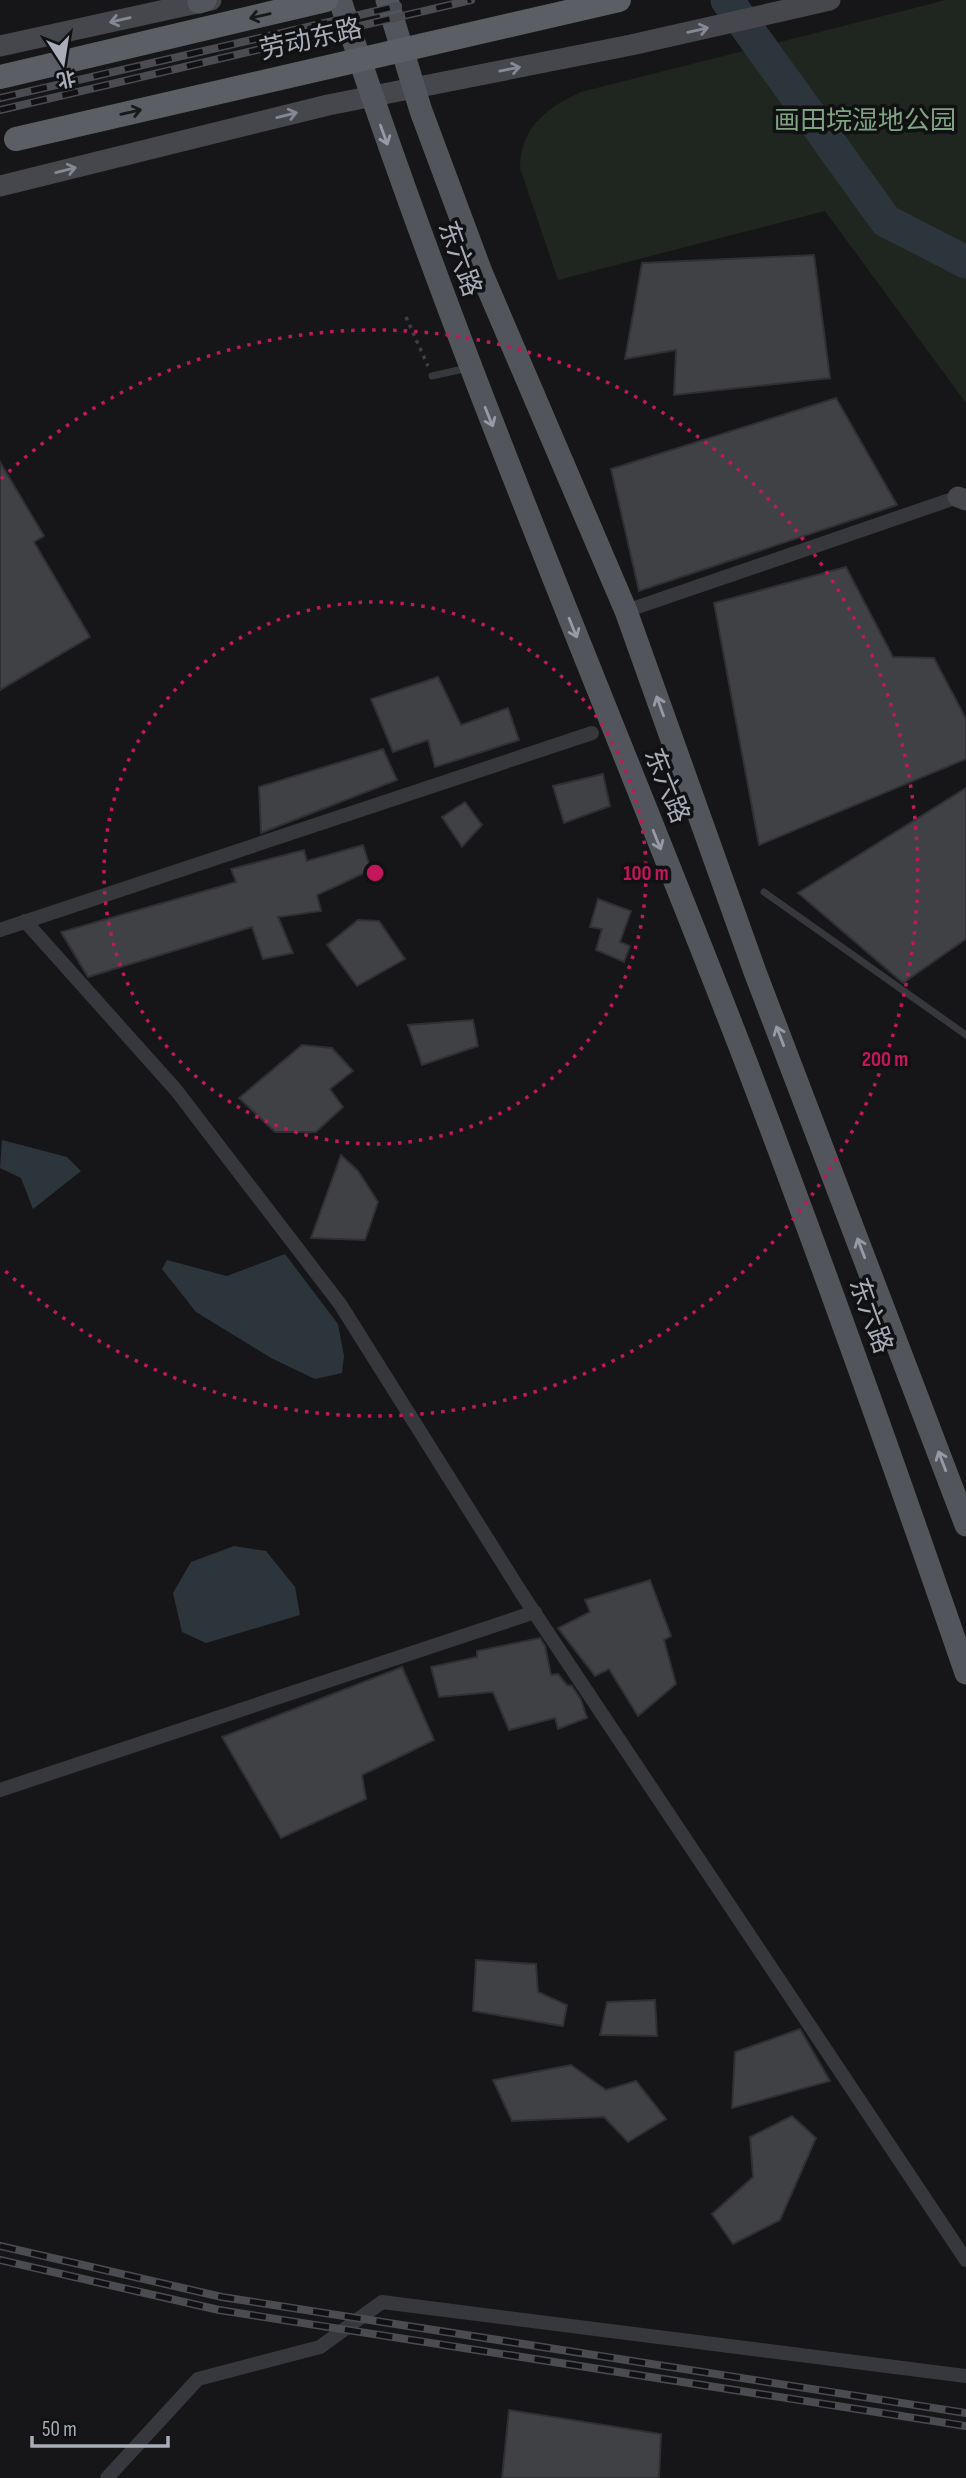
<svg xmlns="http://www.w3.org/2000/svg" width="966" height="2478" viewBox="0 0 966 2478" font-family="'Sofia Sans Condensed','Noto Sans SC',sans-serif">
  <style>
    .green { fill: #1e261f }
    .water { fill: #2c353c }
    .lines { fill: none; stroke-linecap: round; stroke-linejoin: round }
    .river { stroke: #2c353c; stroke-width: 33 }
    .building { fill: #404145; stroke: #303034; stroke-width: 2 }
    .path { stroke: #3d3f44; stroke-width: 3.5; stroke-dasharray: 3.5 5; stroke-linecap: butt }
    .service { stroke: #37383d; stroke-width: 7 }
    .minor { stroke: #37383d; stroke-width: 14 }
    .secondary { stroke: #45474d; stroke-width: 21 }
    .primary { stroke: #53555c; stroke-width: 23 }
    .rail-casing { stroke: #4a4c52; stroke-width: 8 }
    .rail { stroke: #111113; stroke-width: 5; stroke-dasharray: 16; stroke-linecap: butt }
    .trunk-bridge { stroke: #5b5e65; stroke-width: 24 }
    .oneway { stroke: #18191b }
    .oneway2 { stroke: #858993 }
    .oneway3 { stroke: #979ba6 }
    .ring { fill: none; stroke: #c2185b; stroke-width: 3.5; stroke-dasharray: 3.5 7 }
    .labels { text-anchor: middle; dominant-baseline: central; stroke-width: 7; stroke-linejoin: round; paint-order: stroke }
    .street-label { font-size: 26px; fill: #a8adb8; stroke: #111113 }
    .park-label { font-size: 26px; fill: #7fa381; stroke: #111113 }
    .centre { fill: #c2185b; stroke: #111113; stroke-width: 3.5 }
    .ring-label { font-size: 21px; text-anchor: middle; font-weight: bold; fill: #c2185b; stroke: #111113; stroke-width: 7; stroke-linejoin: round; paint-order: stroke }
  </style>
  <rect width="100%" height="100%" fill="#161618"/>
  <path class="green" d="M 946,0 L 966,0 L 966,403 L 825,211 L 558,280 L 520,168 C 520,128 547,107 581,92 Z"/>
  <g class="water">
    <path d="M 2,1140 L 67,1157 L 81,1171 L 33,1209 L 21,1178 L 0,1168 Z"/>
    <path d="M 285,1254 L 338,1324 L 344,1356 L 342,1373 L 315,1379 L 271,1358 L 196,1312 L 162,1269 L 167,1260 L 227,1276 Z"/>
    <path d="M 234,1546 L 266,1551 L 295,1587 L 300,1615 L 206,1643 L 182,1632 L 173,1593 L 191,1562 Z"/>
  </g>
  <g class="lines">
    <path class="river" d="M 727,0 L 886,221 L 966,262"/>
  </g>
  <g class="building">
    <path d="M 814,255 L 830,378 L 674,395 L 676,350 L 625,359 L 642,263 Z"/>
    <path d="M 836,398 L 897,505 L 639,591 L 611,469 Z"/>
    <path d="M 0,462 L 44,536 L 34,542 L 90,637 L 0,690 Z"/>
    <path d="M 846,567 L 893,657 L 934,658 L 966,719 L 966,759 L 759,845 L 714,603 Z"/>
    <path d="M 438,677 L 461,725 L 508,708 L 519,740 L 435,767 L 428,740 L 393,752 L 371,699 Z"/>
    <path d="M 383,749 L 397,780 L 261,833 L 259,787 Z"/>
    <path d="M 603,774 L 610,806 L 564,823 L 553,786 Z"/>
    <path d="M 966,788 L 966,939 L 903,983 L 798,893 Z"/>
    <path d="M 465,802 L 482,825 L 462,847 L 442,817 Z"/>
    <path d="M 363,845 L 371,870 L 317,895 L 321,911 L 278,917 L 293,953 L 263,959 L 252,927 L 88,977 L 61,932 L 236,882 L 231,869 L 304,850 L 307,861 Z"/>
    <path d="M 598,899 L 631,911 L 620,942 L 630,946 L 624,962 L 596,950 L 602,929 L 590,927 Z"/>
    <path d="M 358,920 L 379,921 L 405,959 L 357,986 L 327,945 Z"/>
    <path d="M 473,1020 L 478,1046 L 422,1065 L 408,1025 Z"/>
    <path d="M 302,1045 L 332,1048 L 353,1071 L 330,1089 L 343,1107 L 316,1132 L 275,1132 L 239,1098 Z"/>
    <path d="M 341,1155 L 358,1171 L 378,1202 L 365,1240 L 311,1238 Z"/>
    <path d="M 650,1580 L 671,1636 L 664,1640 L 676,1684 L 638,1716 L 609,1669 L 595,1676 L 558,1628 L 590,1612 L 585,1600 Z"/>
    <path d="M 540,1638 L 545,1646 L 551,1675 L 558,1674 L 567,1685 L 572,1686 L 581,1700 L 587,1718 L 558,1729 L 555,1718 L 509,1730 L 493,1692 L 439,1697 L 431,1667 L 477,1657 L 477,1651 Z"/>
    <path d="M 402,1667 L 434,1740 L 362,1775 L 366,1799 L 281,1838 L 222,1737 Z"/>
    <path d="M 476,1960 L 536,1964 L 538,1992 L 567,2005 L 563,2026 L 473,2011 Z"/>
    <path d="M 655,2000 L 657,2036 L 600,2035 L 607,2002 Z"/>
    <path d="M 800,2029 L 830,2081 L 732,2108 L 735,2052 Z"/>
    <path d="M 571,2065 L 606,2090 L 636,2081 L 666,2119 L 628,2142 L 604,2117 L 512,2121 L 493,2080 Z"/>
    <path d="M 792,2116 L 816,2138 L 780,2220 L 733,2244 L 712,2214 L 753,2177 L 750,2137 Z"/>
    <path d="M 509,2410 L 661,2434 L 659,2478 L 502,2478 Z"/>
  </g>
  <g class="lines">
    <path class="path" d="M 406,317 L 428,366"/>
    <g class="service">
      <path d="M 432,376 L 468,368"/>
      <path d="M 764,892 L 966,1035"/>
    </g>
    <g class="minor">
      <path d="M 626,611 L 958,497"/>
      <path d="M 25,921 L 176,1090 L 340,1304 L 522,1594 L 966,2260"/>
      <path d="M 0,930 L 592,733"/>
      <path d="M 0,1790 L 535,1612"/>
      <path d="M 107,2478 L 198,2379 L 320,2347 L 382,2302 L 966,2376"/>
    </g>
    <g class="secondary">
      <path d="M 0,46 L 211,0"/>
      <path d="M 0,186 L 328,105 L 631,45 L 830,0"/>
      <path d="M 958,497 L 966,500"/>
    </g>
    <g class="primary">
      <path d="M 340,0 C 457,359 608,705 744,1057 C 822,1261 895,1467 966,1673"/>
      <path d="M 387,0 L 421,111 L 481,272 L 626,611 L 755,972 L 966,1525"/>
      <path d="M 199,2 L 205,0"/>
    </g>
    <defs>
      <g id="rail">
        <path d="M 0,98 L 398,6"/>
        <path d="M 0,110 L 471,0"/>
        <path d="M 0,2246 L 222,2297 L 966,2413"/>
        <path d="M 0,2260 L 219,2310 L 966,2426"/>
      </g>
    </defs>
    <use href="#rail" class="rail-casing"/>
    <use href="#rail" class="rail"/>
    <g class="trunk-bridge">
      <path d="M 0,77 L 326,0"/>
      <path d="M 16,139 L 619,0"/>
    </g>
  </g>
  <defs><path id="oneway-shaft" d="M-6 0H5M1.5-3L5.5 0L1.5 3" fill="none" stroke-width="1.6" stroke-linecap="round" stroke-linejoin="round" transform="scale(1.75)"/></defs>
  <g class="oneway">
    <use href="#oneway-shaft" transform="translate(260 16) rotate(167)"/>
    <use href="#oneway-shaft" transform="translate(131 112) rotate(-13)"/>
  </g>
  <g class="oneway2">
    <use href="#oneway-shaft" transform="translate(120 20) rotate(167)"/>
    <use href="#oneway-shaft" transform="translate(698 30) rotate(-13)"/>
    <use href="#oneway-shaft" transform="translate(510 69) rotate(-11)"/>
    <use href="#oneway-shaft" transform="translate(287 115) rotate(-14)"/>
    <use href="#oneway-shaft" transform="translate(66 170) rotate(-14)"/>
  </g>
  <g class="oneway3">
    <use href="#oneway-shaft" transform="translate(384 135) rotate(70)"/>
    <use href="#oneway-shaft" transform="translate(489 417) rotate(68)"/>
    <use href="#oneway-shaft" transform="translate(573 628) rotate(68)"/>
    <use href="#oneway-shaft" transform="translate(660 706) rotate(-110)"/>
    <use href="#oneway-shaft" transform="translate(657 840) rotate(68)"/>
    <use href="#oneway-shaft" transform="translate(780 1036) rotate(-111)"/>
    <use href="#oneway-shaft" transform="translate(861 1248) rotate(-111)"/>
    <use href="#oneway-shaft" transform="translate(942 1461) rotate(-111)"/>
  </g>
  <g class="ring">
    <circle cx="375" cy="873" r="271"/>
    <path d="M1 479A543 543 0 1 1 1 1267"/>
  </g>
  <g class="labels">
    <g class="street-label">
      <text transform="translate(311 40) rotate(-13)">劳动东路</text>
      <text transform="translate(459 259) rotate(70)">东六路</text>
      <text transform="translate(666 786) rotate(68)">东六路</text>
      <text transform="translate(870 1316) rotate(70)">东六路</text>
    </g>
    <g class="park-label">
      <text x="865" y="121">画田垸湿地公园</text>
    </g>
  </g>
  <circle cx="375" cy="873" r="10" class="centre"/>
  <g class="ring-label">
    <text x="646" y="880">100 m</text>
    <text x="885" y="1066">200 m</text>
  </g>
  <g transform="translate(63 63) rotate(168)" stroke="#111113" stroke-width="5" paint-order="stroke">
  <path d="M0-5L12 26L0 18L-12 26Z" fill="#a8adb8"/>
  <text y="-10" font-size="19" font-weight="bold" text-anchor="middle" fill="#a8adb8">北</text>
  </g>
  <path d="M32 2436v10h136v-10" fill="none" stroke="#a8adb8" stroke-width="3.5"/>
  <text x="42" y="2436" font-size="21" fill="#a8adb8" stroke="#111113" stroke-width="5" paint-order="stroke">50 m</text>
</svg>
